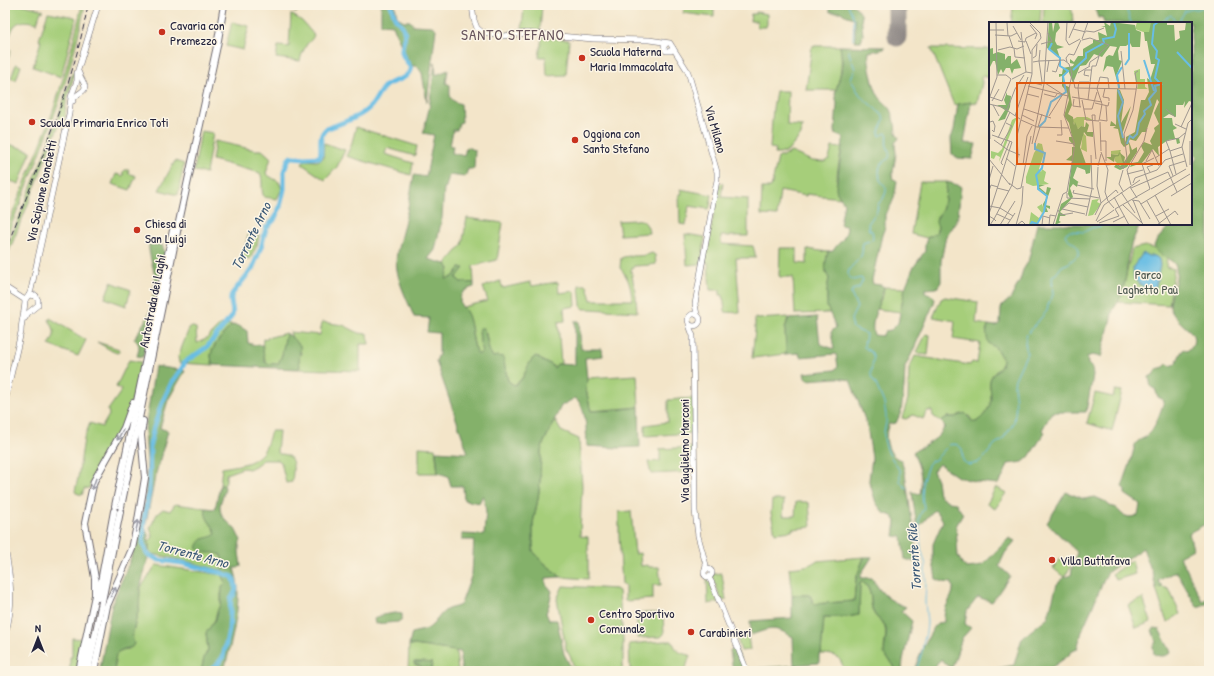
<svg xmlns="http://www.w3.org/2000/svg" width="1214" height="676" font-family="'Patrick Hand',sans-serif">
  <rect width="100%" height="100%" fill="#fcf5e5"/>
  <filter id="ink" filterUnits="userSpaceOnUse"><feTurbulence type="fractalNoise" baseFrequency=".025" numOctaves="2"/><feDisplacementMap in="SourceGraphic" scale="8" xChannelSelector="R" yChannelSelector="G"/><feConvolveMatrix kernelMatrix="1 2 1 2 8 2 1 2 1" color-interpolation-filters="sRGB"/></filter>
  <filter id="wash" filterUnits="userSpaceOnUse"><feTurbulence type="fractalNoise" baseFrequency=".012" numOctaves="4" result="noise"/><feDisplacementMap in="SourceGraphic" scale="16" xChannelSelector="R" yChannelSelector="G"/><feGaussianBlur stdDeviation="0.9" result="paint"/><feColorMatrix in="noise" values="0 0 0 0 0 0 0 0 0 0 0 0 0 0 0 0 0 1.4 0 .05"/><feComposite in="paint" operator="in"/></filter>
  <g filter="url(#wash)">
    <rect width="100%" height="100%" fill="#f3e5c9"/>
    <g fill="#a6ce7a" stroke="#64785a">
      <path d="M12,5H25L43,10V12L41,11L37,23C12,17 13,28 6,48L11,50L8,59H5V15Z"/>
      <path d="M82,5H85C78,39 69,72 58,105C42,151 23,196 5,241V233C19,195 36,158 50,120C63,82 73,44 82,5Z"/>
      <path d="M287,5H299L298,11L296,13L286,7Z"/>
      <path d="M524,5H542L540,31H522Z"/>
      <path d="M1015,5H1039L1041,8L1040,23H1011L1013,8Z"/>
      <path d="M1044,5L1067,6L1072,10L1073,23H1043Z"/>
      <path d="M685,6L714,8V17L683,13Z"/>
      <path d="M48,12L75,17L76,19L61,77L33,67L41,41L39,40Z"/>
      <path d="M756,12L767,14V24L766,27H757V21H750L751,14H756Z"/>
      <path d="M291,14L302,21L314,35C312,40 310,41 307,44C304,49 301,55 300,61L276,58L278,46L289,47Z"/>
      <path d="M232,22L249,26L243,50L226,46Z"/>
      <path d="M542,37L569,40L566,75L547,76L546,57H539Z"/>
      <path d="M812,46H840C843,62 841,75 836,90H806Z"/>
      <path d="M931,48L990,49V78L981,76L982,83L977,103L971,102L954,105Z"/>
      <path d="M16,64L21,66L16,80L11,78Z"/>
      <path d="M73,72H75L66,104L65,119H62L52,141L37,182L5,261V253L54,129Z"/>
      <path d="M776,91H788L787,125L802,126L801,135L788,151L780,154H775L776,149L770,148L773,108Z"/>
      <path d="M356,127L417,146L415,156L387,148L385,154L413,163L411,175L346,156L351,146Z"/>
      <path d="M201,131L213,133L206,173L194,171Z"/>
      <path d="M215,141L255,150H262L271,158L266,173L269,176L279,182L282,189L277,199L264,197C260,189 264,181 260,173L212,160Z"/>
      <path d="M5,143L31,151L19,184L5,179Z"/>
      <path d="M324,143L345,150L337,167L325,180L302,164L305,160L317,161L323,158Z"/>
      <path d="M832,147L842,148C839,162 833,186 840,198L806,194V196L780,191L777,216L761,215L762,188H771L778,158L791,152L812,161L825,162L829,159Z"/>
      <path d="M175,161L184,164L178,195L159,190Z"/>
      <path d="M125,170H129L128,173L136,176L130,190L112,184L116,174L123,176L124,174L122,173Z"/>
      <path d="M920,182H947L945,200L942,210L937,218V222L938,227L936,233L927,238L911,234Z"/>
      <path d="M723,183L721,197L748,199V236H721V244L753,246L755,253V258H736L740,313L725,312L723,295H720V290H710L708,262H705L719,184Z"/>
      <path d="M680,189L712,195L710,207L709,209L689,206L686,225L680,224L679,194H682Z"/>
      <path d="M467,218L503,223L497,260L473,266L474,283L461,282L456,278L463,268H460L453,277L445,280L449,269L446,264L462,245Z"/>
      <path d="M635,220C644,218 648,225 649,233L620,235L618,221Z"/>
      <path d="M249,233L259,235L257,245L250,259L242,257Z"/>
      <path d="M685,234L705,237L701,264L687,265Z"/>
      <path d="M1145,246L1155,249L1167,259L1166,267L1174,269L1169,305L1118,302L1122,294L1132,249Z"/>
      <path d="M780,248H797V263L807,264V249L828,252C826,260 824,271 829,278C827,289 825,303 830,313L795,314L793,277H780L779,276Z"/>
      <path d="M652,253L655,255L656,264L650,265L634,266L631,270L636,297L637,312L589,309H584L581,306L579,285H587L591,300H632C631,287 629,278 620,268L621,258C630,254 642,258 652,253Z"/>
      <path d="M500,281L503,288L530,282L532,286L558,282L559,293L575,291L576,306L564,308L565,321L558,322L561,364H557L554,368L551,364L544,362L536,356C526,362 527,379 514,385L508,381L506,371L489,352L486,333L479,329L480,343L482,352L478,355C470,340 474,321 463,307L488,301L483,287Z"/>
      <path d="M111,282L131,290L126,306L105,298Z"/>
      <path d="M155,284H157L148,334L147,331V321H146L151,308Z"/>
      <path d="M884,287L905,288L901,312L876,309L883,295Z"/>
      <path d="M945,297L978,302L976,323L988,325L986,331L1003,360C1002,370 991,372 990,381C989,385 991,391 991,396C992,406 984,417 976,422H973L969,416L961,414L955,417H948L940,421L933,416L932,411H927L923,419L913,415L906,419L902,418L908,399L909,369L915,356L970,365L972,362L977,363L980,343L953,339L955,321L933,317L941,299Z"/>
      <path d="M788,317L785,329L786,354L752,358L755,330V318L758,319Z"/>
      <path d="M50,318L86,340L78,356L49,345C56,334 56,331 49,320Z"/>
      <path d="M322,322L343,325L359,333L368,334L369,344H360V371L298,369L300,366L298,360L301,353L293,341L290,332L320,335Z"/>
      <path d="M221,324L232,325C225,332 212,346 211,355C211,358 212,362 213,365L179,363L178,357L190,326L196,328L197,343L206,339Z"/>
      <path d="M286,333L282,355L278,364H268C263,359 262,346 263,339Z"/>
      <path d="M926,334L930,335L928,355L918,354L917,352Z"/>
      <path d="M97,342L119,349L121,351L117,353L112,351Z"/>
      <path d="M129,360L141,362L130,408L116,439L97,467L89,488L84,489L82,495L76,493L75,491L78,478L84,439L90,423L102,427L109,415L108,410L122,390L116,387Z"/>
      <path d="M637,375L639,407L591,411L586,390L587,378Z"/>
      <path d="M1115,390L1122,391L1112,431L1087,423L1095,393L1113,397Z"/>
      <path d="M693,398V433L645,436V425L668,422V400Z"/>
      <path d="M555,420L561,431L579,439L582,486L580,536L588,537V579L561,577L543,562L533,551V523L538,499L540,482L541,451L544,442Z"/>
      <path d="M271,431H279L277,452L280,454C297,454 293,470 292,482L286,483L281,462L278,460H263L255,466L249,469L243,468L226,474V481L224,486L220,485L222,468C237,465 253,465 263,452C267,446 269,437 271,431Z"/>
      <path d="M419,447L435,448L438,473H419Z"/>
      <path d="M693,447V472L651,474L648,462L660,461V449Z"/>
      <path d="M996,487L1006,493L995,509L987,504Z"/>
      <path d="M772,500H784L783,516H795L796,502H807L809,504L811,527L792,529V531L775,533L771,513Z"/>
      <path d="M175,504L206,508C205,519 212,524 216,533V534L213,537L203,539C214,549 225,554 224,571L185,561L153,554L149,551V541L153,537L150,528L157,514L163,509L170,511Z"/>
      <path d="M631,511L635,554L640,553L641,566L648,565L649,567H659L661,585H653V599L625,601V585L622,584L619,536V512Z"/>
      <path d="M864,557L856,579L854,601L814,604L810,595H792L789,568C798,567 808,567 816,561Z"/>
      <path d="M1061,559L1071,567L1064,577L1053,568Z"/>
      <path d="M1132,560L1135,574L1116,580L1112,574Z"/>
      <path d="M156,565L223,575L226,584L221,593V605L218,609L215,620L206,633L208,650L206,653L201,671H114C117,659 111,650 129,649L139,608L140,589Z"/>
      <path d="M721,573L722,574L726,600L722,601L712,576L713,574Z"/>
      <path d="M707,578H708L718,602L708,604Z"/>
      <path d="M863,582C875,594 868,602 874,614C877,619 884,622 885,628C888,637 881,647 886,656C889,662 895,663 895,671H845C839,655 837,655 821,654L824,617H847L859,615L860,583Z"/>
      <path d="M563,586L616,589L619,591L623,640V665L622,669L620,671L574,668L571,658L566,649L557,599Z"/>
      <path d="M1162,587L1169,589L1180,614L1168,622L1166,620L1156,589Z"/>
      <path d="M1143,598L1151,622L1136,628L1128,605Z"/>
      <path d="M636,613H663L664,634L661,637L638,638Z"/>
      <path d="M748,636L750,650L741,651L737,638Z"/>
      <path d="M72,638L84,639L77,671H70V657H72Z"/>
      <path d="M665,641H672C677,652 679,653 690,655L685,671H634L630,669L629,644Z"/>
      <path d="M409,645H414L456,651L458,671H432V663L415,662L422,667V671H408Z"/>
      <path d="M798,665V671H759V668Z"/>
    </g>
    <g fill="#84b16a" stroke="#536a52">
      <path d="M381,5H395L397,17L404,21H410L413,25L432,26L436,29L427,102L422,73L417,66H412L404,53L393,25L381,24Z"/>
      <path d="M830,5H853L858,9L861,14L863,35L861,41H855V19C851,16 844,16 841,12H830Z"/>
      <path d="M1090,5H1209V439L1208,441L1209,442V522L1189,533L1193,549L1179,557L1185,566L1202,601L1209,598V603L1197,607L1176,571L1158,581L1162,587L1156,589L1153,575L1143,548L1108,572L1101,586L1092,608L1083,628L1077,649L1071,652L1068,656L1048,670V671H985L1014,665L1022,638L1048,617L1057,584L1065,577L1071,575L1072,569L1077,552L1047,523L1066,492L1084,499L1095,497L1104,501L1110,506L1116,508L1123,515L1129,517L1138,516L1140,504L1125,494V489L1122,487L1130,464L1135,445C1137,440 1143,439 1147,436C1155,429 1161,411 1164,401L1162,399L1158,397L1155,389L1151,387L1149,377L1153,375L1157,369L1164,367L1167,364L1171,366C1180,362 1177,356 1184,349L1187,351C1193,346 1196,341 1192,333C1185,326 1175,319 1171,310C1167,299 1179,281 1176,267C1173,257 1160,260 1154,246C1156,239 1166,231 1170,224H1191V169L1197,157L1191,151V23H1104L1102,17L1098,18L1094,6Z"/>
      <path d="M840,46L885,47L884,49L869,52C867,61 874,91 880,98C883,102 890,106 892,112C894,117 892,112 893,118C893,120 894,122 895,124C896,130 895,133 899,138L895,143L896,154L892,178L897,181C895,194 894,204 885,214V227L882,235L872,280L873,284L881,285L884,287C881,301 869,321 874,335L882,336L885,331L891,330L898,323L905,288L913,268L925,251V244L927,238L936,233L938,227L936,222L937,218L942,210L945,200L947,182L961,186L958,216L956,222L946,236L941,261V282L937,288L925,289V293L933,296L935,299L934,303L912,353L905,367L904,388L901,412L896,423L889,424C883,436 887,456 901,460L905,473L918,563L905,559L902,537L894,536L896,521L892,516L884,513L876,503L869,480L872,458L867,425L850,380L837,378L807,380L805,378L804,373L835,370L838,366L836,354L800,357L799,353L786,354L785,329L788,319L817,317L820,344L834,349L831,332L836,327L827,307V290L829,278C823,271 826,260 828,252L833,251C839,241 844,242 847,229L846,226L840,225L844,203L837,193L836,188L843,141L842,137L836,135L835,131L837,104L835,94L842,68V61Z"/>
      <path d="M435,63L436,75L448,70L446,83L450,85C450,97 448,100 461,104L462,122L459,123L457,130H453L450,146H453L452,153L464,156L466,147L475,150L474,169H468L465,177L449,175L446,187L444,188L442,218L435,250L428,259L446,264L449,269L446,279L453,277L460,268H464L456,278L461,282L474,283V287C466,289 460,292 460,301C460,306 466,310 468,315C473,328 471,342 478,355L482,352L480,343L479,328H483C489,338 486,348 493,357L497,356L503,357L508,381L514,385C527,380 526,361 536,356L544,362L551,364L554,368L557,364L575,365V321H579L581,349H602L603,356L585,358L587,378L586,390L591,411L615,410L639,407L640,447L618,448L587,446C586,433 587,406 575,398L561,406L544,442L541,451L540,482L538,499L533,523V551L543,562L561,577L546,578V584L552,591L549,605L546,613L549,620H557L564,654L573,671H462L460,660L461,652L414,645H409L412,633C417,631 426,631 430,627C436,622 440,614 446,610C451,607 457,608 461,604L472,574L474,540H462V534L484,535L486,511L483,495L479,503L464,500L463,486H451L448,476L438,473L436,451L468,453L436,361L439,354V333L427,332L429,318L414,317C406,296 393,275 397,252L407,212L414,175L426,177L434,135L423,133L429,109Z"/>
      <path d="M971,102L964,143L976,144L972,159L958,158L952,154L951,138L954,130L958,104Z"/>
      <path d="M1037,224H1140L1132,242L1128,257L1126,276L1122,294L1118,302L1113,310L1101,357L1092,355L1087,357L1088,364L1092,368L1093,376L1086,412H1052L1042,430L1045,432L1029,457L1023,462L1008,464L1003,477L998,484L977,482L958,477L939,464L933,471L937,480L939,495L949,502L956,503L958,507L963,514L956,526L957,543L958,556L963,565L967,568L976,567L984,564L1009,538L1015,541L1005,553L999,566L1010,576L992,602L978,597L967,611L965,624L971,628L962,638L952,668L943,663L942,659L938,662L932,671H914C920,653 926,639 937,623L944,622C944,618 944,614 945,610C948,600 956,593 952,583L943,582L936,579L933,561V544L943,521L939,514L934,510L917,529L912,492L920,494C923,476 920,469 913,452C925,445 939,440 945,426L940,421L948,417H955L965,413L973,422H976C984,417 992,406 991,396C991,391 989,385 990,381C991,372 1002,370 1003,360L995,347L989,344C986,337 986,332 988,325L996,326L1000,323L1001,309L1002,306L1011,298L1020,280L1023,270L1028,262Z"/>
      <path d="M149,244L162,245L165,253L157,284H155C156,270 148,257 149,244Z"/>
      <path d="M145,321H147V330L148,334L143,357L137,356C139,349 141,344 134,339Z"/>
      <path d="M232,325L239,326L247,331L248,343L255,345H262L265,362L268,364H278L282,355L286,333C292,336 294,341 300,345C301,353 298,359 300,366L298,369L213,365C212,362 211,358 211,355C212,346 225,332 232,325Z"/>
      <path d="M155,366L174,369L185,371L168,400L160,428L168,431L155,477L145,528L148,535L149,549L147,562L140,589L139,608L132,635L134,644L132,647C129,649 125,648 122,650C113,652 116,663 114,671H106L100,669L112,604L131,558L139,530L145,498L147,461L145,429Z"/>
      <path d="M220,485H223L225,487C225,493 221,499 220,505C219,517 228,521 235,529C237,532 238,536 241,540C237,547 240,557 241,566L238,568H234C236,575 238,582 238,590C239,615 230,646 224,671H201L204,658L208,650L206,633L215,620L218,609L221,605L222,587L226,584L223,576L224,566L221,555C213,550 206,557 197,548C201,535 208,540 216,534C214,524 203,520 206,508L215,509Z"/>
      <path d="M864,557H872L861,574V578H872C882,595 888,600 906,607L901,611L912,621L903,660L902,671H895C895,663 888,660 884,654C884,646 887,637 886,629C884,621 875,618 873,611C869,599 874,592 863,582L860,583L859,615L847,617H824L821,654L819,655V663L794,665L793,637C774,626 771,628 751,635L750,621L792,618V595H810L814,604L854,601L856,579Z"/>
      <path d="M395,613L402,614V619L398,622L375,624L374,619L382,615Z"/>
      <path d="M1155,628L1159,629L1171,652C1167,657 1159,657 1154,654L1153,646L1156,642L1152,630Z"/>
      <path d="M736,648L745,671H733L730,650Z"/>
      <path d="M414,662H424L432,663V671H422V667L414,664Z"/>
    </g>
    <path fill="#68bde4" stroke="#457090" d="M1143,253L1148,256H1155L1159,259L1160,265L1156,286L1150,291L1141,285L1134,279L1133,267Z"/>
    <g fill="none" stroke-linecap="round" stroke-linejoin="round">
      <g stroke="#68bde4" stroke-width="1">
        <path d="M848,5L854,19L853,40"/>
        <path d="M1125,5L1131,23"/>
        <path d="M1159,23L1164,21L1167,17L1171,15L1176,22L1179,21L1185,11L1192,9H1198L1207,5"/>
        <path d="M849,50V53L855,69L851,78V80C855,86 858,94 864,99C869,104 881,112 884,119L879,132L880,136L886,133L888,136C883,147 891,147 889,158L882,163L880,166L879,172L880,180L886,187V192L883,199L878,204L877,211L868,224L869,230L872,231L873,237L872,240L863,243C862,247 863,252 861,256C857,264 840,271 853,280L861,278L863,280L859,288L852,290L851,294L857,307L851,319L853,328L866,334C866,339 864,342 864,347C866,349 870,351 872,353C877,362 865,374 875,382L884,403L886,415V423L884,432V439L886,446L889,454L900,471V481L904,486L908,489"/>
        <path d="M916,671L922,652L923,643L926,633L927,623L925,602L926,583L925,570L926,565L921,549L919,520L920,515L924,508L922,497L923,480L928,465L931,461L935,460L949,445L953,444L958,445L962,449L963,461L969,465L977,463L984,458L995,444L1002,440L1012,426L1014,422L1016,405L1014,384L1015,379L1027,353L1025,342L1027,334L1047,311L1048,305L1053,295L1052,276L1056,274L1062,266L1069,263L1079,254C1080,243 1070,243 1065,235L1067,232L1070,231L1084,232L1091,228L1101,226L1102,224"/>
      </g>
      <path stroke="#68bde4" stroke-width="5" d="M209,671L217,665L223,657L229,630L231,598C238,591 236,585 233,577L222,573L182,563L159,560L147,554L143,544L144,519L149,492L150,444L154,427L162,403L172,382L182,368L185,362L207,347L232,316C235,308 228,302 232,294L252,269L261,248L266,228L274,220L280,207L284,189V171L288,160L291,157H294L305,158L320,157C323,147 317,137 326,129C341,123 360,118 371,106C376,101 380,90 385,86C394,79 405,82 411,69C409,63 403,59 402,52C401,44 407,37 404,30C403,25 397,22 395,17C393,14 393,9 391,5"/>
      <path stroke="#8a8482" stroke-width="19" d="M897,5V37"/>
    </g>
  </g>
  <g filter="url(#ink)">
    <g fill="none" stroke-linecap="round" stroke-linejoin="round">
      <defs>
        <g id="secondary">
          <path d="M472,5L474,20L477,28L482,32L489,34L503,36L526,33L593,39L649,40L670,43L673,48L671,51H666L664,49V46L667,43"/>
          <path d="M673,48L687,70L689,75L717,172V180L695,304L697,315"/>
          <path d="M73,101C76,92 85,93 85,87C85,84 80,77 79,73"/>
          <path d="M5,287L25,300"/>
          <path d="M29,295L31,290L69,114L71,97L77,81V73L98,5"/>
          <circle cx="694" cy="320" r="6"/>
          <path d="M25,318L28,313L38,305V300L35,295"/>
          <path d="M689,325L693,336L695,511L698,536L706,565L705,570"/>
          <path d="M5,401L21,332C21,321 25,311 25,300L29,295L36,296"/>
          <path d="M5,547C10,575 15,606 5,634"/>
          <circle cx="708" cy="573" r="4"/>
          <path d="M708,577L711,581L747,671"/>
        </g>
        <g id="highway">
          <path d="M115,506L173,230"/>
          <path d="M121,507L179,222L217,46L224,5"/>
          <path d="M98,598L114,511"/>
          <path d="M89,666L120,512"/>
          <path d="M79,671L95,595V578L85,523L90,499L94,481L124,428L133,403"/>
          <path d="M84,671L90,640"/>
          <path d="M94,671L107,606L132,549L138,520L145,478L141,435L143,421"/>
        </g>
      </defs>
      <use href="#secondary" stroke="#6b666d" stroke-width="6"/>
      <use href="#highway" stroke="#6b666d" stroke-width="8"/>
      <use href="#secondary" stroke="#fff" stroke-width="5"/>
      <use href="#highway" stroke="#fff" stroke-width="6"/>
      <path stroke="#22223b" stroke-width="1" stroke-dasharray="6 3" stroke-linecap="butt" d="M5,251C37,170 72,90 88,5"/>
    </g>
    <defs><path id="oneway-shaft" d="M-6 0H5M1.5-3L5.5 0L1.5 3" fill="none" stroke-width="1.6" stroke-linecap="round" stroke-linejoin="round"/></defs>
    <g stroke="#9c9ca7">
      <use href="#oneway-shaft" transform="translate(120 435) rotate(119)"/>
      <use href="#oneway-shaft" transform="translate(94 484) rotate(109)"/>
      <use href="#oneway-shaft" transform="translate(137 526) rotate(-77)"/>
      <use href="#oneway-shaft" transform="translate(113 592) rotate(-64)"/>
    </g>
  </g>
  <g fill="#c8321e" stroke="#fcf5e5" stroke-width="1.5">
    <circle cx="162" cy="32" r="4"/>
    <circle cx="582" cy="58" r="4"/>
    <circle cx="32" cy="122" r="4"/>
    <circle cx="575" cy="140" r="4"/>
    <circle cx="137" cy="230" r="4"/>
    <circle cx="1052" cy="560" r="4"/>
    <circle cx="591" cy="620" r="4"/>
    <circle cx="691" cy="632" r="4"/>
  </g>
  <g text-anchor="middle" stroke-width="3" stroke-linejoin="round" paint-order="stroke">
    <g font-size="13" fill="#22223b" stroke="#fcf5e5" text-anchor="start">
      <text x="170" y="30">Cavaria con<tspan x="170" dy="15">Premezzo</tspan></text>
      <text x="590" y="56">Scuola Materna<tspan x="590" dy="15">Maria Immacolata</tspan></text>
      <text x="40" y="127">Scuola Primaria Enrico Toti</text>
      <text x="583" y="138">Oggiona con<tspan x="583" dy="15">Santo Stefano</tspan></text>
      <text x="145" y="228">Chiesa di<tspan x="145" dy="15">San Luigi</tspan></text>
      <text x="1060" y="565">Villa Buttafava</text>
      <text x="599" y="618">Centro Sportivo<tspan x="599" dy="15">Comunale</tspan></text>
      <text x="699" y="637">Carabinieri</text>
    </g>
    <g font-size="13" fill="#22223b" stroke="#fcf5e5">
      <text transform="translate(716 129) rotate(74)" y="5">Via Milano</text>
      <text transform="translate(41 191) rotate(-78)" y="5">Via Scipione Ronchetti</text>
      <text transform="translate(152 301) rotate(-79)" y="5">Autostrada dei Laghi</text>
      <text transform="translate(684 451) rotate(-90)" y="5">Via Guglielmo Marconi</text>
    </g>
    <g font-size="13" fill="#4a564e" stroke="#fcf5e5">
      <text x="1148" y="279">Parco<tspan x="1148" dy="15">Laghetto Paù</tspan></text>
    </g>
    <g font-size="14" font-style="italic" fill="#3a5876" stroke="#fcf5e5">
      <text transform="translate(251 236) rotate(-64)" y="5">Torrente Arno</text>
      <text transform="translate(193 554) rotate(15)" y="5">Torrente Arno</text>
      <text transform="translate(914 557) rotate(-94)" y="5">Torrente Rile</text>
    </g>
    <g font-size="15" letter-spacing="1" fill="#67545c" stroke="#fcf5e5">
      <text x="513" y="40">SANTO STEFANO</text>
    </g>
  </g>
  <g transform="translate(989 22)">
    <rect width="203" height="203" fill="#f3e5c9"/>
    <path d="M148,0H163L160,12L146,7ZM151,47V57H156V65L159,67H148L149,62H152L147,61L145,49ZM28,95L10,140L11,135L7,133L5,137L2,136V129L9,131L13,127L23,98ZM88,95H98L104,98H95V105L92,104L89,107L83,98ZM94,111L97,114L98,130L92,127ZM49,121L53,122L55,131L50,147L52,150L53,147L57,150L55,159L60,162L44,164L37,161V155L45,131L47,128L54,129L46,127ZM131,128L134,141L131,144L126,139V135L130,133L122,132V129ZM110,177L108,180L112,182L104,193L99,194L103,178ZM53,182L55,188L48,201L52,203H40L42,190L50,196L53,191L48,185Z" fill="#a6ce7a"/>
    <path d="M60,0H63L64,10L66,0H69L71,6L67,11L66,19L68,23L75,25L68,27L71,36L58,26ZM115,0L121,4L122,0L146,3L147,8L152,10L151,25H143L141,21L137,24H131L129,29L130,38L133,39L128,52L131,66H130L124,45L118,44L114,50L117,35L120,33L124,34L128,25L121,24L113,35L105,32L97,43L91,44L84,61L79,48L76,47L79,50L74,53L75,63L80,65L83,83L79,92L84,95L85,103L86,100L89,107L92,104L96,105L97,100L100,103L98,110H104V115L98,114L95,110L91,125L97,142H102L101,151L97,152L96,148L88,145L84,156L91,161L89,160L88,165L84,162L81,166L84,175L71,190L77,194H71L70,199L72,200L66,203L72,182L81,176L79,172L83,139L77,138L83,133V125H86L80,118V115H83L80,101L75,94L80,78L78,70L73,64V54L70,55V52H73L74,46L84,44L85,42L81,41V37L85,40L89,34H94V27L104,21V18H110L109,10L118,14L116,5H112L116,4ZM162,0H178V3H185L186,19L191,16L190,9L196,8L197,0H203V80L200,79L195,86L196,79L194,83H187V95L180,92L174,96H183L184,103L188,106L184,108L186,116H190L191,121L188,122L187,117L179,118L169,125L170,134L164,127L153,141L141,145L143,141L149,140L155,130L152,124L155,120L163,123L161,119L166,109L165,106L170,102L165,91L170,80L168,77L157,110H153L147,119L139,117L143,128L148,125V130L138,145L131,148L125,145L128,141L131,144L134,142L131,131L130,134L126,135L125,140L117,135H122V132L129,133L131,128H132L130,130L136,135L135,140L141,131L140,122L135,125L132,121L129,107L124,106L127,104H121L122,99L127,103L128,67L131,68L135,78L132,101L142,84L133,113L137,120V115L146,110L152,78H156L160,70L158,56L161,58L166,42H162L158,19H156L155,10H160ZM4,26V32L9,30L16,32V38L19,34H22V42L28,37L32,46L25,47L23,52L21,46H17L14,51L12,47L9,53L6,39H4L0,47V27ZM18,70V73L22,74L21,85L16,97L9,99L16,88L8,83H17L15,78ZM48,163H56L50,165L57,171L58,165L62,166L56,183L61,184V187L57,185L59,190H55L54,182L58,175L50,168Z" fill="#84b16a"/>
    <path fill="none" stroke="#68bde4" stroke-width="2" d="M188,30L203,46M155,38L165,69M136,43L140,37V11M84,48L97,36V31L115,21L114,17L125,15L127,7L125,0M130,66L128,53L133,45M129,68L134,80L129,94L134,116M50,105L56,99L62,80L77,70L74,54L79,49L71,44V36L60,27L63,21M46,121V127L56,131L53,146L47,153L49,162M138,122L141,114L144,116L148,112L150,101L156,92L155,89L162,83L160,77L167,69L166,64L172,62L166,56L170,38L167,36L168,29L163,22L165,3L169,0M41,203L43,200L48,202L55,190L58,174L49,167V162"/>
    <path fill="none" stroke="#9f9790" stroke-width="1" d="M78,0L77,18L80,23M18,1L19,14M41,3L48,12L46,17M24,4L32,18M84,7L97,10M0,8H15M97,9L105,10L115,6M32,10L37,50M6,13L22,14L28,11M20,14L24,26M80,16L87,0M93,17L99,0M93,18L101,16L120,23L111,31L107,44H103L99,78M29,19L36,20L37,16L47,11M37,19L42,32M52,22L63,19L59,11M80,23L91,17M25,26L26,35L36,36M9,28L21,25L28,27L35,24M132,29L136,67M44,36L47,34L48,22M44,40L50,39L51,28M78,40L77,36L80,32L85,33L92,18M100,44L101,40L110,34M63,49L67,50L71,38M58,50L60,38M89,51L101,44M8,53H17L22,57M100,54L95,53L96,48H102M84,56L86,66L147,67M23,57L37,50L43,51M41,60L53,63M53,60L50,39L75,38L80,42L83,52M56,61L73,72M39,64L79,74M89,66L91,85M89,66L90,60H100M116,66L114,75L120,76V79M108,67L113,82L110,99M108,67L111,55L119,56L120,67M38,72L50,75M55,72L66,75L68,72M1,75L13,79L22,57M83,75L113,80M0,77L8,55L7,0M85,77L84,84L92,85M93,78L97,98L110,99M3,79L10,67M106,81L119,84L120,80M0,82L13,85L31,97M4,83L10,94M0,85L1,117M35,87L62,96M95,87H103L108,70M177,87L186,95M18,88L26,67L35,53M33,93L45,99M26,94L39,55M60,94L74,72M32,98L48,105L80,106M111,98L118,99L117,84M106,99V93H103L107,137M1,100L4,99L6,104L5,110L3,108M111,100L112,129M186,102L197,107M49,105L53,92M192,105L203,81M3,113L23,120M68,113H73L72,98M9,116L21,90M5,118L19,128L31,133M67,119L86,122M111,119H117V139M201,119V143M46,121L51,105M43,122L55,62L59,0M12,123L23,104L17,101M193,125L199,101L203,97M193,125L198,145M181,129L177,119L190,116L196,111M112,130L119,148L116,170L119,179L125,186M102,133L103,166M17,136L26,144M166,136L180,127M0,137L21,163M157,139L163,128L170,144M14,143L12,141L21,119M34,143L38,114L43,104M118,143L127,142L131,146L134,145M109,144L112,132M109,145L108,164L112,181L127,168L129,171M134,147L138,136L135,112L144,88L148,62L146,51L149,49M161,150L158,145L164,143M138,152L154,148M187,152L181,129L193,125M184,154L180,144L196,139M0,158L4,144M20,161L28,167L32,166L42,114M144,161L146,156L168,148L176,138L194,132M88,163L105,167M142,163L138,148L155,119L158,106M141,165L148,176M8,166L20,169M142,166L179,150L188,170M161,167L153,142L165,136M162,167L197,147M85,168L84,171L110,176M0,169L2,163L9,165M134,169L130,162L134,148M132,170L146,191M78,171V176L101,177M166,173L182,203M182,174L203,161M125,175L140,203M143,178L150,179L161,197M144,178L153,201M158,179L171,202M80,181L73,187L96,192M80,181L99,185M152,182L201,152M134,183L155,203M0,184L11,186L24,194M69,188L72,193L84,191M0,192L23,120M8,192L21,198M106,193L112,181M0,194L5,197L1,203M97,194L103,167M167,194L180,187M7,199L5,197L23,163L29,134L28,114L43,52V28L52,16L51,11L40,0M107,199L115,183L151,158M108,200L125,188M124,200L136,194M110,201L130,194L126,187L161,167M11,203L26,179M18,203L26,191M27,203L33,182L34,164M28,203L33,199L37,203M53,203L54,194L61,196M60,203L61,193L67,194M64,203L74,172L78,170L85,129V120L75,93L83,52M168,203L186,189L189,193"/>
    <path fill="#de560e" fill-opacity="0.15" stroke="#de560e" stroke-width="2" d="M28,61H172V142H28Z"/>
    <rect width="203" height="203" fill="none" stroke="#22223b" stroke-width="2"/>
  </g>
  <rect width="1214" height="676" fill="none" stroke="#fcf5e5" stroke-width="20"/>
  <g transform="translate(38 638)" stroke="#fcf5e5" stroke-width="3" paint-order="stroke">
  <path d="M0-3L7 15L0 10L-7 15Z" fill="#22223b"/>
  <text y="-6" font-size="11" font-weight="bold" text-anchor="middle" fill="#22223b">N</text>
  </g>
</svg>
